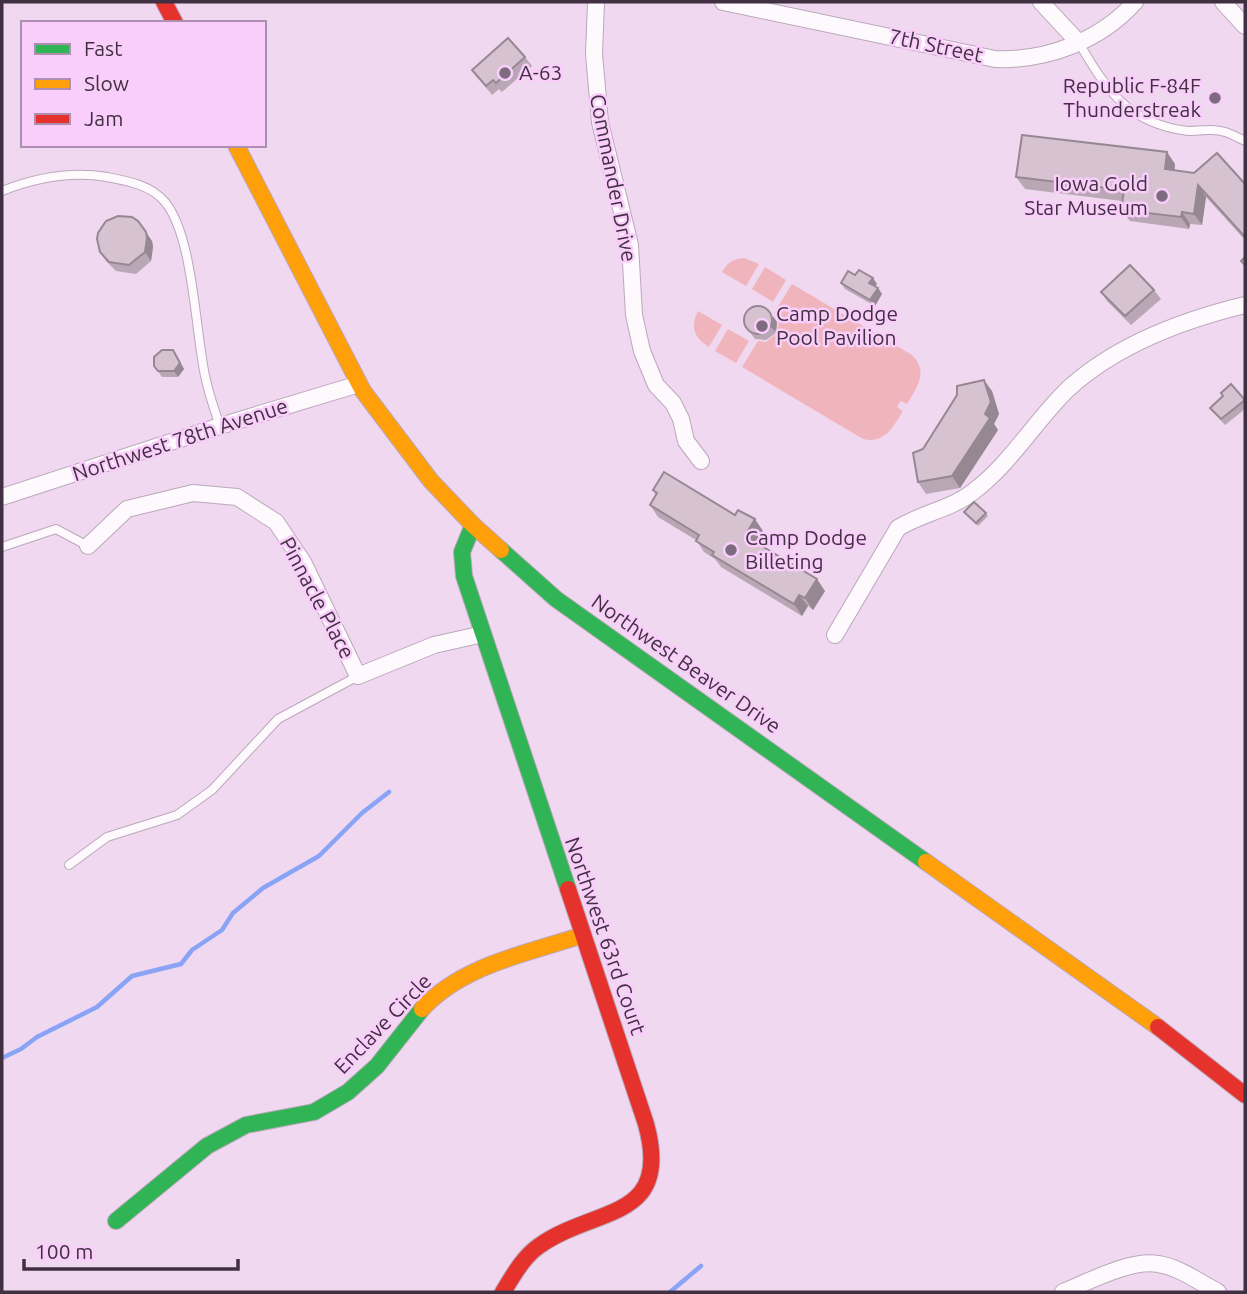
<svg xmlns="http://www.w3.org/2000/svg" width="1247" height="1294" font-family="Ubuntu,sans-serif">
  <rect width="100%" height="100%" fill="#f0d8f0"/>
  <g fill="#f0b5bc">
    <path d="M744,258L759,264L746,286L722,272C728,262 733,259 744,258Z"/>
    <path d="M765,267L786,280L773,302L752,289Z"/>
    <path d="M792,284L912,355C929,372 917,387 907,404L901,401L897,407L903,411C893,427 885,444 863,439L742,367L758,341L766,342L776,334L779,322L774,313Z"/>
    <path d="M698,311L722,325L709,347C694,338 690,327 698,311Z"/>
    <path d="M728,329L749,341L736,363L715,351Z"/>
  </g>
  <g fill="none" stroke-linecap="round" stroke-linejoin="round">
    <g stroke="#8aa4f5" stroke-width="4.5">
      <path d="M2,1058L21,1049L37,1037L97,1007L132,976L181,964L192,950L222,930L233,913L263,888L319,856L362,813L389,792"/>
      <path d="M670,1292L701,1266"/>
    </g>
    <defs>
      <g id="lane">
        <path d="M1079,43C1107,91 1129,124 1188,131C1195,131 1202,130 1209,130C1223,129 1233,135 1245,141"/>
        <path d="M2,191C35,178 71,171 107,177C128,181 151,185 165,202C191,233 195,318 202,358C205,382 212,403 220,426"/>
        <path d="M2,547L56,529L88,546"/>
        <path d="M69,865L107,837L177,815L212,790L278,719L358,676"/>
      </g>
      <g id="street">
        <path d="M596,2L594,54L600,122L630,245L634,315L642,351L656,385L673,403L681,419L686,441L701,461"/>
        <path d="M723,2L995,59C1047,61 1100,41 1135,2"/>
        <path d="M1041,2L1079,43"/>
        <path d="M1223,2L1245,26"/>
        <path d="M2,497L220,426L359,384"/>
        <path d="M88,546L127,509L193,493L237,497L276,522L303,562L358,676L434,645L483,634"/>
        <path d="M835,635L898,528C922,513 952,509 974,491C1011,463 1035,421 1068,389C1116,345 1183,320 1245,305"/>
        <path d="M1063,1292C1088,1282 1131,1259 1158,1264C1179,1267 1199,1282 1218,1292"/>
      </g>
      <g id="fast">
        <path d="M473,525L462,552L464,576L568,889"/>
        <path d="M501,550L556,599L926,862"/>
        <path d="M116,1221L207,1146L246,1125L314,1112L348,1092L377,1066L422,1009"/>
      </g>
      <g id="slow">
        <path d="M236,145L363,391L431,481L473,525L501,550"/>
        <path d="M926,862L1158,1027"/>
        <path d="M422,1009C462,965 528,953 583,935"/>
      </g>
      <g id="jam">
        <path d="M164,2L175,23"/>
        <path d="M1158,1027L1245,1095"/>
        <path d="M503,1292C513,1276 523,1257 539,1246C595,1206 673,1222 646,1124L568,889"/>
      </g>
    </defs>
    <use href="#lane" stroke="#bba8bb" stroke-width="10"/>
    <use href="#street" stroke="#bba8bb" stroke-width="18"/>
    <use href="#fast" stroke="#bba8bb" stroke-width="18"/>
    <use href="#slow" stroke="#bba8bb" stroke-width="18"/>
    <use href="#jam" stroke="#bba8bb" stroke-width="18"/>
    <use href="#lane" stroke="#fdf9fd" stroke-width="8"/>
    <use href="#street" stroke="#fdf9fd" stroke-width="16"/>
    <use href="#fast" stroke="#30b455" stroke-width="16"/>
    <use href="#slow" stroke="#ff9f0a" stroke-width="16"/>
    <use href="#jam" stroke="#e5322d" stroke-width="16"/>
  </g>
  <g fill="#b9a7b5">
    <path d="M525,57L532,66L502,92L499,89L492,95L472,70Z"/>
    <path d="M1175,164V171L1245,184V240L1206,197L1202,225L1190,224L1189,229L1130,221L1121,210L1122,201L1025,189L1016,177Z"/>
    <path d="M152,241L153,247L151,261L136,274L116,271L106,261L100,252Z"/>
    <path d="M855,275L877,284L875,287L878,288L882,294L875,306L845,289L841,283Z"/>
    <path d="M1154,290L1161,299L1131,325L1107,301L1101,292Z"/>
    <path d="M777,322L776,333L766,340L755,339L744,324Z"/>
    <path d="M177,356L184,369L178,377H162L154,366Z"/>
    <path d="M992,391L999,414L994,424L998,430L960,488L926,494L918,482L923,449Z"/>
    <path d="M1245,399V409L1225,425L1210,408Z"/>
    <path d="M653,490L763,531L756,542L825,591L813,610L808,606L802,616L721,567L715,559L704,552L696,540L658,517L650,505L656,495Z"/>
    <path d="M964,512L986,513L988,516L978,526Z"/>
  </g>
  <g fill="#968893">
    <path d="M1167,152L1175,164L1173,181L1165,169Z"/>
    <path d="M1198,185L1206,197L1202,225L1194,214Z"/>
    <path d="M1182,212L1190,224L1189,229L1181,217Z"/>
    <path d="M146,232L152,241L153,247L151,261L145,252Z"/>
    <path d="M873,278L877,284L873,289L869,283Z"/>
    <path d="M878,288L882,294L875,306L870,300Z"/>
    <path d="M773,316L777,322L776,333L771,327Z"/>
    <path d="M173,350L184,369L178,377L174,371Z"/>
    <path d="M984,380L992,391L999,414L994,424L998,430L960,488L952,476L985,414Z"/>
    <path d="M755,519L763,531L753,547L745,536Z"/>
    <path d="M817,579L825,591L813,610L805,598Z"/>
    <path d="M799,595L808,606L802,616L794,604Z"/>
  </g>
  <g fill="#d7c2d2" stroke="#968893" stroke-width="2">
    <path d="M508,38L525,57L496,83L493,80L486,86L472,70Z"/>
    <path d="M1022,135L1167,152L1165,169L1194,173L1217,153L1245,184V237L1198,185L1194,214L1182,212L1181,217L1121,210L1124,190L1016,177Z"/>
    <path d="M118,216L132,217L138,221L146,232L147,238L145,252L129,265L109,262L100,252L97,239L98,233L106,221Z"/>
    <path d="M1245,257V265L1241,261Z"/>
    <path d="M1130,265L1154,290L1125,316L1101,292Z"/>
    <path d="M859,270L873,278L869,283L878,288L870,300L841,283L848,271L855,275Z"/>
    <circle cx="758" cy="320" r="14"/>
    <path d="M162,350H173L180,363L174,371H158L154,366V357Z"/>
    <path d="M984,380L991,402L985,414L990,418L952,476L918,482L913,453L923,449L957,395V386Z"/>
    <path d="M1231,384L1245,400L1221,419L1210,408L1223,396L1221,393Z"/>
    <path d="M664,472L735,515L738,510L755,519L745,536L817,579L805,598L799,595L794,604L712,555L714,552L696,541L699,535L650,505L657,493L653,490Z"/>
    <path d="M974,502L986,513L976,523L964,512Z"/>
  </g>
  <g fill="#7e6b7f" stroke="#f9cefb" stroke-width="2.5">
    <circle cx="505" cy="73" r="7"/>
    <circle cx="1215" cy="98" r="7"/>
    <circle cx="1162" cy="196" r="7"/>
    <circle cx="762" cy="326" r="7"/>
    <circle cx="731" cy="550" r="7"/>
  </g>
  <g text-anchor="middle" stroke-width="5" stroke-linejoin="round" paint-order="stroke">
    <g font-size="21" fill="#413042" stroke="#f9cefb">
      <text transform="translate(936 46) rotate(12)" y="7">7th Street</text>
      <text transform="translate(613 178) rotate(79)" y="7">Commander Drive</text>
      <text transform="translate(180 440) rotate(-18)" y="7">Northwest 78th Avenue</text>
      <text transform="translate(317 598) rotate(62)" y="7">Pinnacle Place</text>
      <text transform="translate(686 664) rotate(35)" y="7">Northwest Beaver Drive</text>
      <text transform="translate(605 936) rotate(71)" y="7">Northwest 63rd Court</text>
      <text transform="translate(383 1024) rotate(-46)" y="7">Enclave Circle</text>
    </g>
    <g font-size="21" fill="#413042" stroke="#f9cefb" text-anchor="start">
      <text x="519" y="80">A-63</text>
      <text x="1201" y="93" text-anchor="end">Republic F-84F<tspan x="1201" dy="24">Thunderstreak</tspan></text>
      <text x="1148" y="191" text-anchor="end">Iowa Gold<tspan x="1148" dy="24">Star Museum</tspan></text>
      <text x="776" y="321">Camp Dodge<tspan x="776" dy="24">Pool Pavilion</tspan></text>
      <text x="745" y="545">Camp Dodge<tspan x="745" dy="24">Billeting</tspan></text>
    </g>
  </g>
  <rect width="1247" height="1294" fill="none" stroke="#413042" stroke-width="7"/>
  <rect x="21" y="21" width="245" height="126" fill="#f9cefb" stroke="#af8fb1" stroke-width="2"/>
  <rect x="35" y="44" width="35" height="10" fill="#30b455" stroke="#af8fb1" stroke-width="2"/>
  <text x="84" y="56" font-size="21" fill="#413042">Fast</text>
  <rect x="35" y="79" width="35" height="10" fill="#ff9f0a" stroke="#af8fb1" stroke-width="2"/>
  <text x="84" y="91" font-size="21" fill="#413042">Slow</text>
  <rect x="35" y="114" width="35" height="10" fill="#e5322d" stroke="#af8fb1" stroke-width="2"/>
  <text x="84" y="126" font-size="21" fill="#413042">Jam</text>
  <path d="M24 1259v10h214v-10" fill="none" stroke="#413042" stroke-width="3.5"/>
  <text x="35" y="1259" font-size="21" fill="#413042" stroke="#f9cefb" stroke-width="5" paint-order="stroke">100 m</text>
</svg>
